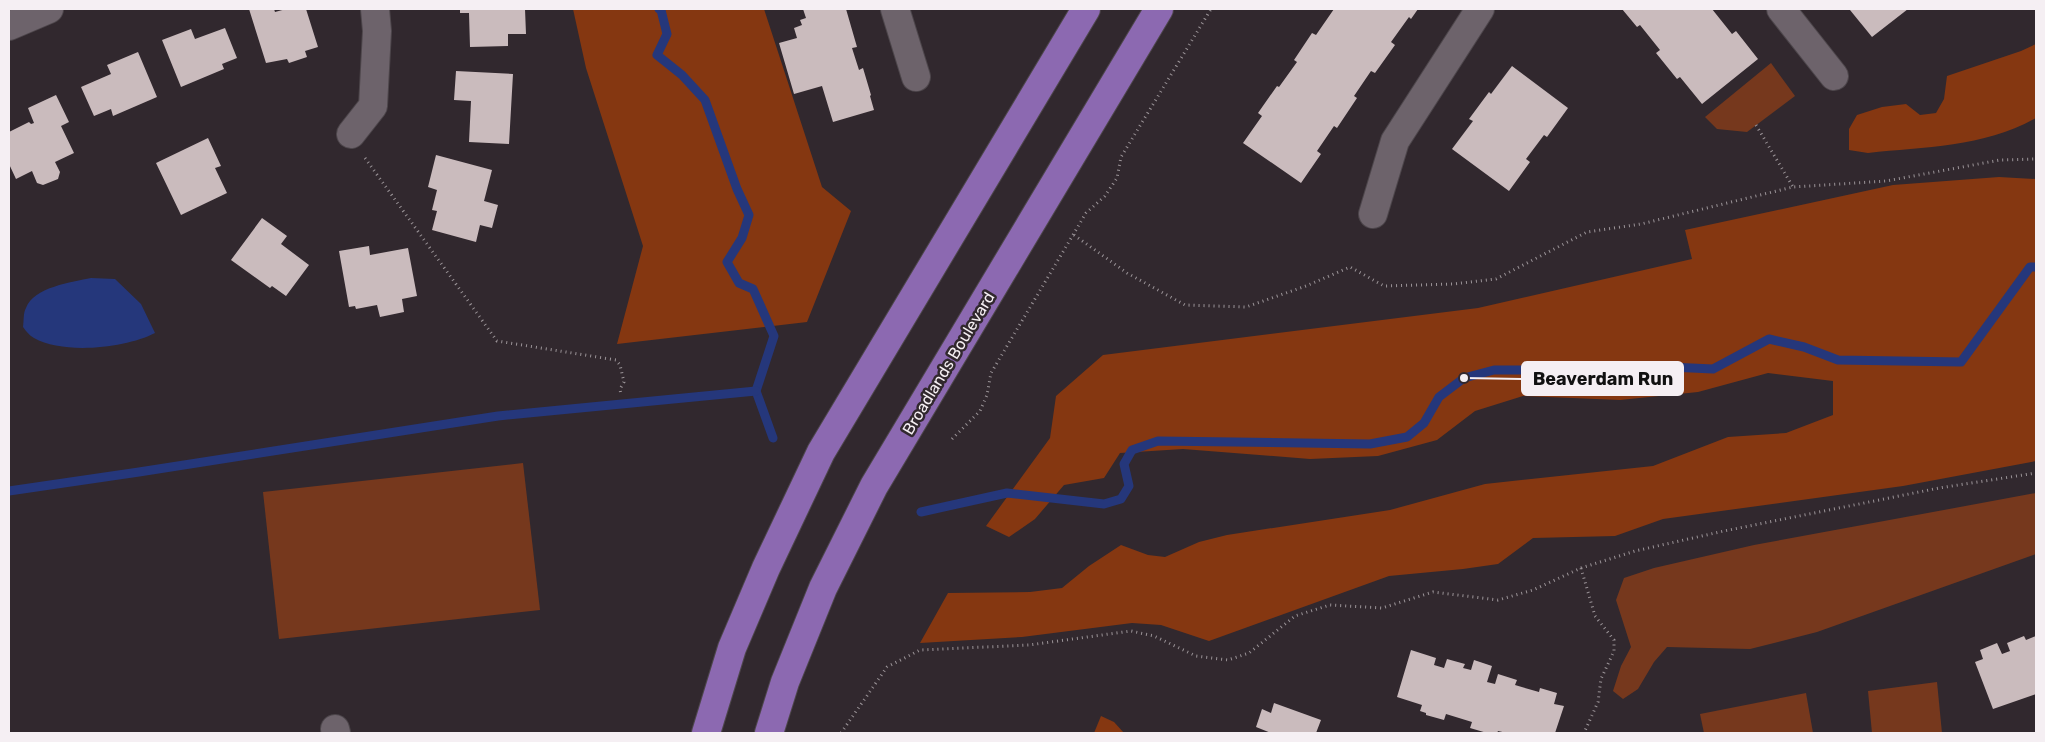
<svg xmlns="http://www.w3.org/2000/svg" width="2045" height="742" font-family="Rubik,sans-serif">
  <rect width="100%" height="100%" fill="#31282e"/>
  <g fill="#76381d">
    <path d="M1771,63L1795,96L1747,132L1717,129L1705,117Z"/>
    <path d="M523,463L540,610L279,639L263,492Z"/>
    <path d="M2036,493V554L1817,632L1750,649L1667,647L1654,662L1638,689L1623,699L1613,691L1621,666L1631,647L1616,600L1624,578L1654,568L1754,545Z"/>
    <path d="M1937,682L1942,733H1872L1868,691Z"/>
    <path d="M1806,693L1813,733H1704L1700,714Z"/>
  </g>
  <g fill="#853711">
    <path d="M573,9H764L822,187L851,211L807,322L617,344L643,246L586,68Z"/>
    <path d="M2036,44V118C1985,147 1925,147 1868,153L1849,150V129L1857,115L1882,107L1906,104L1920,115L1936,113L1944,99L1947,76L2021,51Z"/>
    <path d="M1999,177L2036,179V461L1903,486L1663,519L1615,536L1533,538L1498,564L1463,569L1389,576L1209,641L1161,625L1132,623L1022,637L920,643L948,593L1030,592L1062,588L1089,566L1121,545L1148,555L1165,557L1199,542L1227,535L1390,510L1485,484L1653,466L1728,437L1786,433L1833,415V381L1768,373L1698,392L1620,400L1523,396L1475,411L1437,440L1378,456L1310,459L1183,449L1120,453L1104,478L1064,485L1035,519L1009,537L986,526L1050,438L1056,396L1103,355L1478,308L1692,259L1685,230L1893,185Z"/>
    <path d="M1101,716L1114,722L1124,733H1094Z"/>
  </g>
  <path fill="#25377b" d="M91,278L115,279L141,304L155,333C126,348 64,355 34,338C30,336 26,331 23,327C24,321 23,313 26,308C34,287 72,282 91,278Z"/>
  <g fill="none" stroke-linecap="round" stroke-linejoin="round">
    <g stroke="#25377b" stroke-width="9">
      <path d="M659,9L661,10L667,34L657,55L682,75L705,100L737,189L749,215L742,238L727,262L739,283L753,289L774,336L756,391L773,438"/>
      <path d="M9,491L139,472L498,416L756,391"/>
      <path d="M921,512L1007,493L1104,504L1121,499L1129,486L1124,464L1132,450L1158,441L1370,444L1407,437L1424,423L1439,397L1464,378L1494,370H1536L1605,375L1626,374L1649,366L1713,369L1769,339L1804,347L1838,360L1961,362L2030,267H2036"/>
    </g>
  </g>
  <g fill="#cabbbd">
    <path d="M249,9H274L275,12L286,9H306L318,47L305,51L307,57L289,63L287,59L266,63Z"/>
    <path d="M460,9H525L526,34H508V46L470,47L469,13H460Z"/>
    <path d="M803,9H846L857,47L852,48L859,70L863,68L871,95L870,96L874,110L833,122L822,86L794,94L779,43L797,38L794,28L802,25L800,20L806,18Z"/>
    <path d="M1334,9H1418L1411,19L1409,17L1391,42L1395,45L1375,73L1371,71L1354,96L1357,98L1337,128L1334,126L1317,151L1321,154L1301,183L1243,143L1262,116L1258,113L1277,86L1279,87L1297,62L1294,60L1312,33L1316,35Z"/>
    <path d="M1622,9H1712L1732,34L1736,31L1758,59L1702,104L1680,77L1677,79L1656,53L1660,50L1640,25L1637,27Z"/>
    <path d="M1852,9H1908L1872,37L1850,10Z"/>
    <path d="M225,28L237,58L222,64L224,69L181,87L162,40L191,29L195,39Z"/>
    <path d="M138,52L157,97L113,116L111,109L94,116L81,87L111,74L107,65Z"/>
    <path d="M1512,66L1568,108L1547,137L1544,135L1526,159L1530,162L1509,191L1452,149L1473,121L1469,119L1489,92L1491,94Z"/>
    <path d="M456,71L513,74L509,144L469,142L471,101L454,100Z"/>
    <path d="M56,95L69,122L61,126L74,153L55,162L60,172L58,179L43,185L37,183L32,171L16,179L9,164V132L29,122L31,124L34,123L28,108Z"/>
    <path d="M208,138L221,166L215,168L227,193L181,215L156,163Z"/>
    <path d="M436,155L492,170L484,201L498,205L492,228L480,225L476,242L432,230L437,211L432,210L437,190L428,187Z"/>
    <path d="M262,218L287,236L281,244L309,265L286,296L272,286L270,288L231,260Z"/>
    <path d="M369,246L370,255L408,248L417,296L402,299L404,312L380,317L377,305L356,309L355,306L349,307L339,251Z"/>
    <path d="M2024,636L2026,640L2036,636V694L1993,709L1975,662L1983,659L1980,650L1997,643L2002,654L2010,651L2007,643Z"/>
    <path d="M1411,650L1436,658L1434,665L1444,668L1447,659L1465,664L1463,668L1471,670L1474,660L1492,666L1487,682L1495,684L1498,674L1517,680L1515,685L1539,692L1540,688L1557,693L1554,704L1564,706L1555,733H1507L1498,731L1497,733H1487L1470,728L1472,722L1446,714L1444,720L1426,715V713L1420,711L1422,705L1397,697Z"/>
    <path d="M1274,703L1321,720L1316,733H1271L1256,727L1262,709L1271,713Z"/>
  </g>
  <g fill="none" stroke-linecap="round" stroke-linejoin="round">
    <defs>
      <g id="minor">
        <path d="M895,9L916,77"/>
        <path d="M1781,9L1834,76"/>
        <path d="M9,26L49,9"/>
        <path d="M351,134L373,106L377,31L375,9"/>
        <path d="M1373,214L1395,141L1480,9"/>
        <path d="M335,729L336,733"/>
      </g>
      <g id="major">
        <path d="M706,733L732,648L766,568L821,452L1086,9"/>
        <path d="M769,733L785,682L823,588L874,486L1159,9"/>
      </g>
    </defs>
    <use href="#minor" stroke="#4d464b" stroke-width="30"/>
    <use href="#major" stroke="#4d464b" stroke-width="30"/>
    <g stroke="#9b9498" stroke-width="3" stroke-dasharray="1 4" stroke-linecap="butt">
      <path d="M1756,125L1793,187"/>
      <path d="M365,158L497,341L616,360L620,365L624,382L620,389L621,395"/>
      <path d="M1074,235L1127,273L1185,305L1246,307L1306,286L1350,267L1384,286L1453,284L1496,279L1587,232L1641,224L1793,187L1886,181L2000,160L2036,159"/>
      <path d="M952,439L980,411L987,395L991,373L1086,213L1105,196L1117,178L1121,157L1211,9"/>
      <path d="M1581,568L1595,616L1614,640V651L1601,679L1598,702L1584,733"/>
      <path d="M841,733L887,667L920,650L1029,645L1131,631L1154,636L1196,656L1228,660L1249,653L1295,616L1330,605L1382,608L1433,592L1498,600L1533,590L1581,568L1635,551L1724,531L1939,488L2036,473"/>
    </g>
    <use href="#minor" stroke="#6d636b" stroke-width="28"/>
    <use href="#major" stroke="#8c69b1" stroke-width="28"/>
  </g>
  <g text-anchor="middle" stroke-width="5" stroke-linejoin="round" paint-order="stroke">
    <g font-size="16" fill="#f5eff3" stroke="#31282e">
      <text transform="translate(948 363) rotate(-59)" y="6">Broadlands Boulevard</text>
    </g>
  </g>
  <path fill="none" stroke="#f5eff3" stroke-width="2" d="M1464 378L1522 379"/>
  <circle fill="#f5eff3" stroke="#31282e" stroke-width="2" cx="1464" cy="378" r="5"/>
  <rect fill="#f5eff3" stroke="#f5eff3" stroke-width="2" x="1522" y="362" width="161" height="33" rx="5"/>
  <g font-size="18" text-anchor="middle" font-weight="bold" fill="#111">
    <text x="1603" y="385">Beaverdam Run</text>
  </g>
  <rect width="2045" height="742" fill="none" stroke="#f5eff3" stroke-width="20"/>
</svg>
